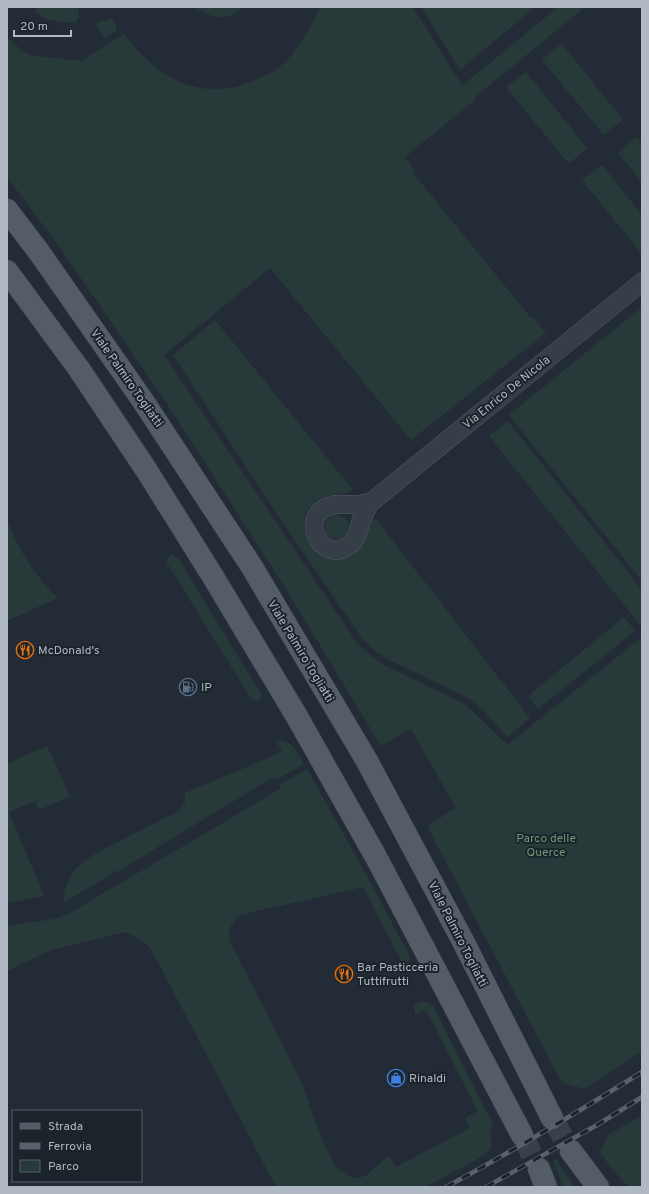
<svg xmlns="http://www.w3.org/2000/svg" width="649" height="1194" font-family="Overpass,sans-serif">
  <rect width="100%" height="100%" fill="#232c36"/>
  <g fill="#273a39">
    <path d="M37,7H78L79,18L75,23H71L46,19L34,11Z"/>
    <path d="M195,7H242C229,23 210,18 195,7Z"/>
    <path d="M320,7H413L456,76L463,85L558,7H585L474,98L475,100L405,157L415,171L413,173L531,318L533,317L546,333L411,440L270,268L164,355L357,643L371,656L384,665L466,705L507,745L642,637V1051L585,1089L562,1083L427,826L456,808L411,729L381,746L291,597L168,405L61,249L7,177V37L22,51L30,55L81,61L124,34C157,78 201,104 255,80C268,75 279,69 288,59C302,43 311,26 320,7Z"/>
    <path d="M421,7H535L460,70Z"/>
    <path d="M113,18L117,31L104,38L97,26L98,22Z"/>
    <path d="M561,43L623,120L604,135L542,60Z"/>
    <path d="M526,72L587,148L569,164L506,87Z"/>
    <path d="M637,137L642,143V182L618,153Z"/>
    <path d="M602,165L642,215V254L582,180Z"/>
    <path d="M642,307V581L509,415Z"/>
    <path d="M215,320L352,489L349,492C340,494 331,494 322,498C282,519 316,568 346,557C361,552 367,533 371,520L376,519L530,718L507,737L484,711L475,703L464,696L387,659L374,650L361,637L271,505L173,355Z"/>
    <path d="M508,421L642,590V625L641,626L489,436Z"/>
    <circle cx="337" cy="527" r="12"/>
    <path d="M7,518C18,551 34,574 58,598L7,621Z"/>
    <path d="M172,555L179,559L262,696L259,701L252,700L167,563V559Z"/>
    <path d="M624,617L635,631L538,709L528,696Z"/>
    <path d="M276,740C294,741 295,749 304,764L278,779H270L117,872L114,871L113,873L65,902C61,890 72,871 81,864C91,855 104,849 116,843C137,832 158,822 179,811L185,803V793L282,752Z"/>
    <path d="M47,746L70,796L39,810L35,801L9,812L44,896C32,898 19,903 7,901V764Z"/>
    <path d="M307,769L371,883L409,955C410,963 408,968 401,971L393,969L390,966L401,960L363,887L240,915C232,923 228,927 229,940L302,1083L314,1119L331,1159L336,1168L350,1177L359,1178L367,1175L388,1156L396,1167L470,1128L465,1118L478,1111L426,1010L415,1015L414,1008L415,1005C421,1000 428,1001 433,1006L493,1125L489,1129L491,1135V1147L486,1153L471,1163L425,1187H276L150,947L139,939L126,932L51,950L7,971V926L54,919L70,913L280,789L281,784Z"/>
    <path d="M642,1115V1187H629L612,1169L600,1152L608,1135Z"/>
    <path d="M557,1159L562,1169L575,1187H563L553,1161Z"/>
  </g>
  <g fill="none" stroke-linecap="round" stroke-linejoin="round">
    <g stroke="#38414b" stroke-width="22" stroke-dasharray="22 11" stroke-linecap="butt">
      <path d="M552,1118L571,1151"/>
      <path d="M522,1135L539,1169"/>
    </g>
    <defs>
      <g id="minor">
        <path d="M370,503L642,282"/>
        <path d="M370,503C367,508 364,514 362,519C358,529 358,540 348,546C322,565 295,514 333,505C341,503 350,505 358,505C362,504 366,503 370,503Z"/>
      </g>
      <g id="primary">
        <path d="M7,210L39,252L143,401L252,567L367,761L464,943L552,1118"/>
        <path d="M7,271L79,369L147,471L212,575L296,715L376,857L522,1135"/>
        <path d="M571,1151L598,1187"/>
        <path d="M539,1169L546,1187"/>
      </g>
    </defs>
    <use href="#minor" stroke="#535b64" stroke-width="19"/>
    <use href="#primary" stroke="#3f4750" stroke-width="23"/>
    <use href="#minor" stroke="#363e47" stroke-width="18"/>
    <use href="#primary" stroke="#545d66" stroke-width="22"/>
    <defs>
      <g id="rail">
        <path d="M446,1187C513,1151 578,1112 642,1072"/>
        <path d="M486,1187L597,1125L642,1097"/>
      </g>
    </defs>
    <use href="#rail" stroke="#58626d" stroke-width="4.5"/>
    <use href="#rail" stroke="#1b232b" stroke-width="3" stroke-dasharray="9" stroke-linecap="butt"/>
  </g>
  <defs>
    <symbol id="restaurant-ring" viewBox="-11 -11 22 22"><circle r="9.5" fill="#1b232b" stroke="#e8710a" stroke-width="1.5"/><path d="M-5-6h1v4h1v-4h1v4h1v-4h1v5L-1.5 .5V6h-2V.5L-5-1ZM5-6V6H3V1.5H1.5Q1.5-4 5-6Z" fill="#e8710a"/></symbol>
    <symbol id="fuel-ring" viewBox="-11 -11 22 22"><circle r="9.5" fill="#1b232b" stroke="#5c6f8a" stroke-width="1.5"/><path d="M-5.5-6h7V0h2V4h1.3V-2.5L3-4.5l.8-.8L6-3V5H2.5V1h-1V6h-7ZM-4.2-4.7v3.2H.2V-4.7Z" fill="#5c6f8a"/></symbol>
    <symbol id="shop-ring" viewBox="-11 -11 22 22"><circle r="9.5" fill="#1b232b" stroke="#3f7fe0" stroke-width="1.5"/><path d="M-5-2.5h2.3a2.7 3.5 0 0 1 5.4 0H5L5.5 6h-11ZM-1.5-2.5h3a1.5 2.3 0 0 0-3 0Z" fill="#3f7fe0"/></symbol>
  </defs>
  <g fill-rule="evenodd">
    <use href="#restaurant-ring" x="15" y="640" width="20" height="20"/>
    <use href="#fuel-ring" x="178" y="677" width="20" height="20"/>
    <use href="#restaurant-ring" x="334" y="964" width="20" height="20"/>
    <use href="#shop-ring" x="386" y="1068" width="20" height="20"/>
  </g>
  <g text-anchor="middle" stroke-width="4" stroke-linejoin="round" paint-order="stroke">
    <g font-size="12" fill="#b0b8c3" stroke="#1b232b">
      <text transform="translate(127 378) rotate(55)" y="4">Viale Palmiro Togliatti</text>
      <text transform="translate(506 392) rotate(-39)" y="4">Via Enrico De Nicola</text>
      <text transform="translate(301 651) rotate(59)" y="4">Viale Palmiro Togliatti</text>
      <text transform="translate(458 934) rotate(63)" y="4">Viale Palmiro Togliatti</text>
    </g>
    <g font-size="12" fill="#b0b8c3" stroke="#1b232b" text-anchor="start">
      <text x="38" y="654">McDonald's</text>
      <text x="201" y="691">IP</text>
      <text x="357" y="971">Bar Pasticceria<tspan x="357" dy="14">Tuttifrutti</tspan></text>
      <text x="409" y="1082">Rinaldi</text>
    </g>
    <g font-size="12" fill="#719678" stroke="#1b232b">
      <text x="546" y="842">Parco delle<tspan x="546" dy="14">Querce</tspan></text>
    </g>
  </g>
  <rect width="649" height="1194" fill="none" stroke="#b0b8c3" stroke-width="16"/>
  <rect x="12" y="1110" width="130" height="72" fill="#1b232b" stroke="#575f68"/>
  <rect x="20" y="1123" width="20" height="6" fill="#545d66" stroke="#575f68"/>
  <text x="48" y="1130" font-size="12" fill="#b0b8c3">Strada</text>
  <rect x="20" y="1143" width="20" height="6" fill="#58626d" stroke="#575f68"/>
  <text x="48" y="1150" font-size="12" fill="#b0b8c3">Ferrovia</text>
  <rect x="20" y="1160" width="20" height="12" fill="#273a39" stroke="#575f68"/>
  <text x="48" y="1170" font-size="12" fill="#b0b8c3">Parco</text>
  <path d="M14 30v6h57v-6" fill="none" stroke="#b0b8c3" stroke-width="2"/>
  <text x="20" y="30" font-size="12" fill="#b0b8c3" stroke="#1b232b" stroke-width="3" paint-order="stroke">20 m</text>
</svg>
